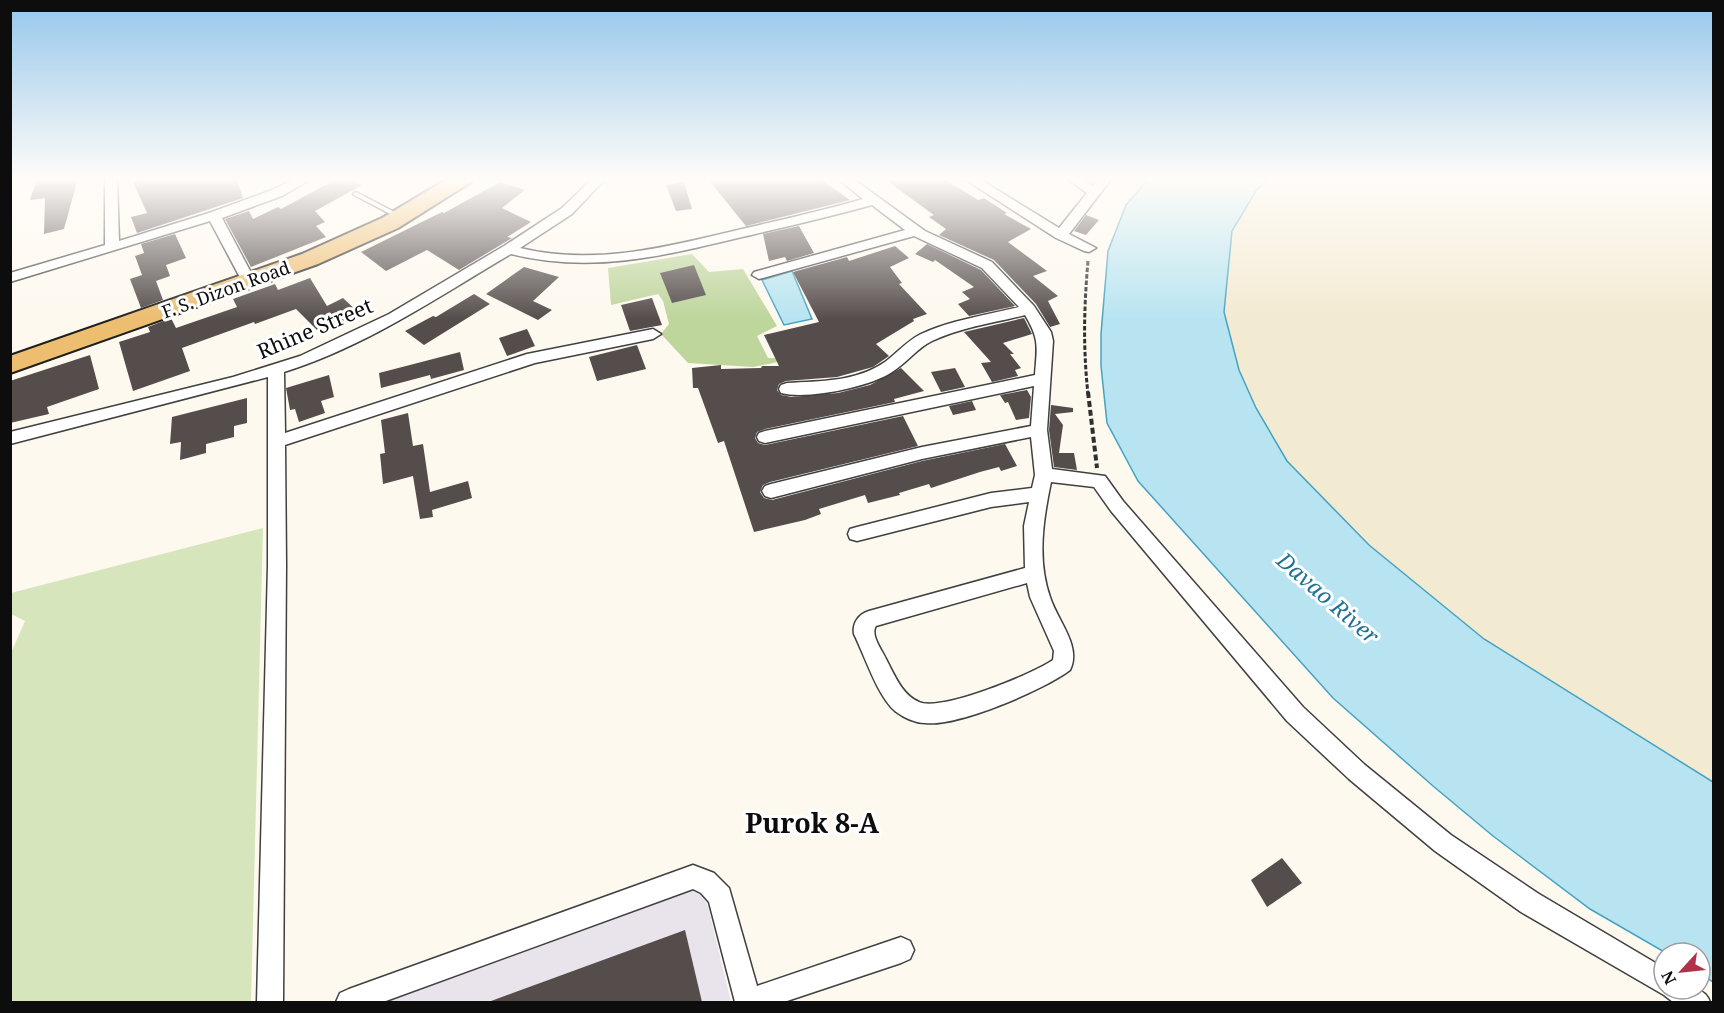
<svg xmlns="http://www.w3.org/2000/svg" width="1724" height="1013" font-family="'Noto Serif',serif">
  <rect width="100%" height="100%" fill="#fef9ef"/>
  <path fill="#e9e3eb" d="M690,889L697,890L703,897L708,907L731,1002H385Z"/>
  <path fill="#f2ead1" d="M1270,178H1713V782L1484,639L1369,545L1287,461L1256,408L1239,370L1224,312L1232,231L1256,191Z"/>
  <path fill="#d7e5bc" d="M263,528L251,1002H11L10,655L25,621L11,614V593Z"/>
  <path fill="#bed59c" d="M692,254L709,272L743,269L777,326L757,336L768,358H797L753,367L688,363L661,334L669,324L663,301L658,294L611,305L608,268Z"/>
  <g fill="#b8e4f1" stroke="#45a2c2" stroke-width="1.5">
    <path d="M1149,178H1270L1256,191L1232,231L1224,312L1239,370L1256,408L1287,461L1369,545L1484,639L1713,782V982L1700,973V953H1666L1590,909L1493,836L1433,786L1333,698L1138,481L1107,423L1101,366V334L1108,251L1126,205Z"/>
    <path d="M792,271L812,319L784,325L762,280Z"/>
  </g>
  <g fill="#554d4b">
    <path d="M37,178H78L64,229L44,234L45,198L30,200Z"/>
    <path d="M146,178H236L243,198L137,233L131,217L147,213L133,182Z"/>
    <path d="M338,178H346L362,185L315,211L325,222L316,226L326,237L251,267L225,219L249,211L253,219L278,207L281,209Z"/>
    <path d="M707,178H819L850,200L746,226Z"/>
    <path d="M883,178H943L978,200L984,198L1007,213L1004,214L1031,229L1008,242L1047,271L1033,276L1058,296L1048,301L1060,324L1050,327L1036,304L994,260L939,235L946,229L929,217L934,215Z"/>
    <path d="M500,182L525,190L502,208L531,222L507,237L512,238L459,270L427,250L386,271L361,252L442,212L444,213Z"/>
    <path d="M684,182L692,209L676,211L666,185Z"/>
    <path d="M1086,215L1099,220L1086,235L1074,231Z"/>
    <path d="M799,226L814,253L787,261L785,257L769,261L763,234Z"/>
    <path d="M175,234L186,258L166,265L170,276L156,281L163,300L141,308L130,279L142,275L135,256L144,253L141,244Z"/>
    <path d="M927,244L981,270L1015,306L969,316L958,304L970,299L962,292L974,287L935,260L933,262L915,254Z"/>
    <path d="M895,246L909,258L890,267L902,283L899,284L927,314L913,319L914,321L876,344L889,356L873,367L837,377L786,381L779,384L777,390L781,395L792,397L838,393L870,385L901,368L924,391L894,399L895,402L765,429L757,432L755,438L758,443L765,445L903,416L918,446L770,482L763,485L760,492L764,498L772,500L922,461L1005,444L1017,466L1001,471L999,467L980,472L931,488L929,484L899,493L900,495L868,503L865,495L819,509L821,514L805,520L754,532L724,441L718,443L698,388H693L692,368L721,365V369L761,368L762,366H779L764,335L819,322L793,272L847,257L849,261Z"/>
    <path d="M694,265L706,295L672,303L660,273Z"/>
    <path d="M524,267L559,277L533,301L552,310L538,320L486,294Z"/>
    <path d="M310,278L327,306L343,298L361,315L321,334L296,309L255,324L254,322L182,348L190,371L133,391L119,342L150,332L148,327L171,318L176,328L237,307L233,299L275,284L278,290Z"/>
    <path d="M474,294L490,304L424,345L405,331L433,316L436,317Z"/>
    <path d="M652,298L662,325L630,331L621,305Z"/>
    <path d="M1024,318L1032,334L1003,343L1014,354H1010L1021,368L1015,370L1018,376L992,382L981,363L991,362L964,332Z"/>
    <path d="M527,329L535,346L507,356L499,338Z"/>
    <path d="M637,345L646,369L597,381L589,357Z"/>
    <path d="M460,352L464,370L431,379L430,375L381,388L379,373Z"/>
    <path d="M90,355L99,389L47,407L49,414L10,423V381Z"/>
    <path d="M955,368L965,387L941,392L931,372Z"/>
    <path d="M329,375L334,397L321,401L325,413L299,422L295,409L290,410L286,388Z"/>
    <path d="M1027,390L1031,397L1029,418L1016,420L1008,402L1005,403L1000,395Z"/>
    <path d="M247,398V423L234,426V437L206,444V453L180,460L181,442L170,444L172,417Z"/>
    <path d="M972,401L976,410L953,415L949,406Z"/>
    <path d="M1051,405L1073,408V412L1055,414L1063,425L1059,453H1074L1077,470L1054,467L1049,430Z"/>
    <path d="M408,413L413,446L423,444L430,492L468,481L472,498L432,510L433,517L420,519L413,476L383,484L380,454L385,453L381,420Z"/>
    <path d="M1282,858L1302,883L1267,907L1251,880Z"/>
    <path d="M685,930L702,1002H491V1001Z"/>
  </g>
  <g fill="none" stroke-linecap="round" stroke-linejoin="round">
    <defs>
      <path id="service" d="M356,192L402,216L403,217L402,218H398L354,195L353,194Z"/>
      <g id="minor">
        <path d="M105,178H117L119,241L209,213L272,190L297,178H313L282,196L222,218L256,282L254,285H244L210,221L10,282V273L105,245Z"/>
        <path d="M593,178H606L572,214L520,248C594,266 667,247 738,230C780,220 822,211 863,199L837,178H852L925,231L992,262L1034,306L1051,332L1053,341L1047,430L1052,469L1105,476L1123,501L1303,707L1365,765L1451,835L1539,894L1664,968V989C1682,989 1703,983 1710,1002H1673L1664,995L1521,912L1435,851L1349,779L1287,721L1111,511L1094,487L1051,482C1043,520 1037,560 1050,597C1057,620 1082,646 1070,670C1044,690 957,727 925,723C915,723 903,717 895,711C877,695 865,656 854,634C852,623 859,614 869,611L1025,568L1024,526L1029,502L991,507L857,541L850,539L848,534L850,529L857,527L991,493L1032,488L1035,475L1031,437L922,459L771,498L765,496L762,491L765,486L771,484L922,447L1031,426L1034,386L765,443L759,441L757,437L759,433L765,431L1035,375C1037,347 1040,340 1025,315C995,323 961,327 932,341C917,348 907,363 892,372C870,387 807,400 781,393L779,389L781,385L787,383C820,381 856,382 885,362C897,353 907,341 921,334C951,320 987,315 1019,307L982,268L914,236L759,279L752,275L754,272L905,230L872,205C829,217 785,227 742,237C663,256 592,274 511,254C438,297 365,347 284,372L285,433L527,354L653,329L661,334L653,339L535,363L285,445L286,565L283,1002H257L268,565V377L10,444V432L233,377L300,356L389,314L504,246L562,208ZM1027,583L1030,597L1054,651L1053,660C1033,674 941,712 919,702C902,695 894,674 886,659C882,650 870,635 876,626Z"/>
        <path d="M963,178H978L1059,228L1087,193L1066,178H1081L1093,186L1099,178H1112L1069,234L1096,248L1089,252L1084,251L1056,238Z"/>
        <path d="M693,865L714,873L729,888L757,986L901,937L910,941L914,950L910,959L901,963L784,1002H735L709,902L701,893L693,889L383,1002H336L340,993L349,989Z"/>
      </g>
      <path id="primary" d="M449,178H474L471,182L398,228L318,264L10,373V356L302,254L382,218Z"/>
    </defs>
    <use href="#service" stroke="#404040" stroke-width="3"/>
    <use href="#minor" stroke="#404040" stroke-width="3"/>
    <use href="#primary" stroke="#1e1e1e" stroke-width="4"/>
    <path stroke="#2f2f2f" stroke-width="3" stroke-dasharray="4.5 2" stroke-linecap="butt" d="M1088,261C1084,306 1083,349 1088,394"/>
    <path stroke="#2f2f2f" stroke-width="4" stroke-dasharray="6 3" stroke-linecap="butt" d="M1088,392L1097,468"/>
    <use href="#service" fill="#fff" fill-rule="evenodd"/>
    <use href="#minor" fill="#fff" fill-rule="evenodd"/>
    <use href="#primary" fill="#edbd70" fill-rule="evenodd"/>
  </g>
  <linearGradient id="sky" x2="0" y2="1"><stop stop-color="#95c7ec"/><stop offset="0.56" stop-color="#fffcf8"/><stop offset="1" stop-color="#fffcf8" stop-opacity="0"/></linearGradient>
  <rect width="1724" height="320" fill="url(#sky)"/>
  <g text-anchor="middle" stroke-width="6" stroke-linejoin="round" paint-order="stroke">
    <g font-size="18" fill="#0d0d0d" stroke="#fff">
      <text transform="translate(226 290) rotate(-20)" y="6">F. S. Dizon Road</text>
    </g>
    <g font-size="21" fill="#0d0d0d" stroke="#fff">
      <text transform="translate(315 329) rotate(-23)" y="7">Rhine Street</text>
    </g>
    <g font-size="22" font-style="italic" fill="#217395" stroke="#fff">
      <text transform="translate(1328 598) rotate(41)" y="8">Davao River</text>
    </g>
    <g font-size="27" font-weight="bold" fill="#0d0d0d" stroke="#fff">
      <text x="812" y="833">Purok 8-A</text>
    </g>
  </g>
  <rect width="1724" height="1013" fill="none" stroke="#0d0d0d" stroke-width="24"/>
  <g transform="translate(1682 971) rotate(243)"><circle r="28" fill="#ffffff" stroke="#9e9e9e" stroke-width="1.5"/>
  <path d="M0-4.5L10 22L0 15L-10 22Z" fill="#b2314a"/>
  <text y="-9" font-size="16" font-weight="bold" text-anchor="middle" fill="#0d0d0d">N</text>
  </g>
</svg>
